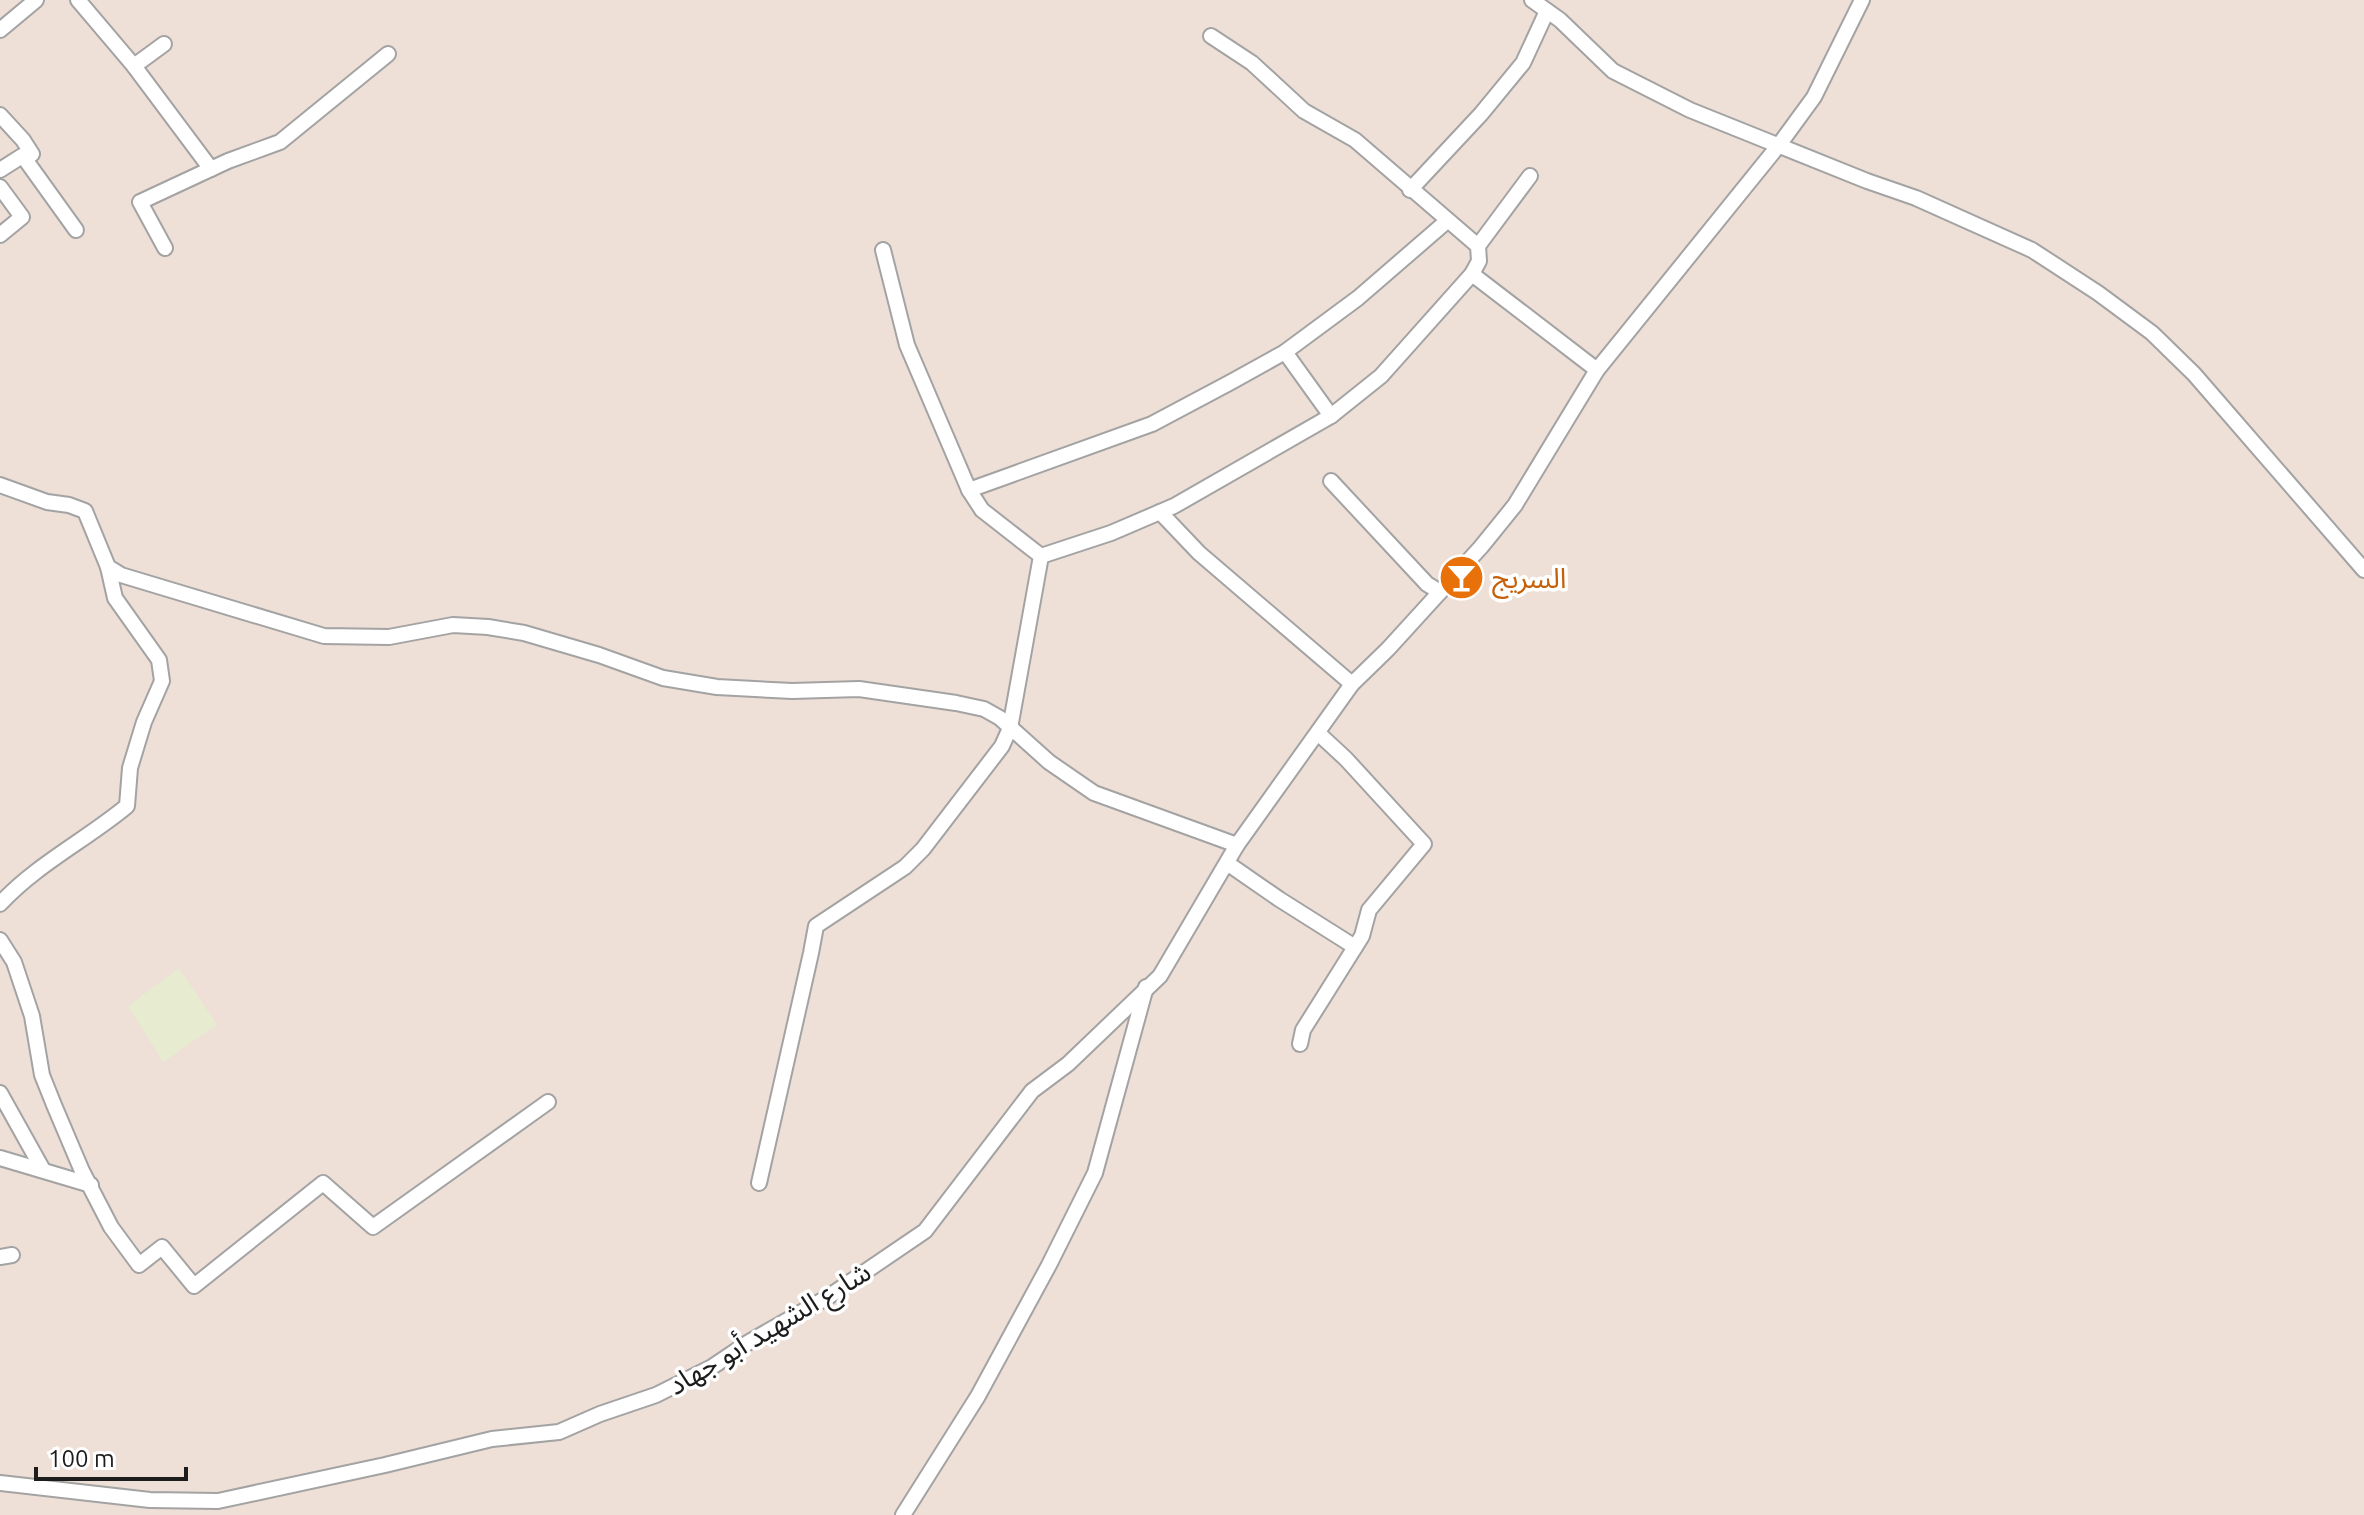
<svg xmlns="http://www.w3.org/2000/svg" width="2364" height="1515" font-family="Ubuntu,'Noto Sans Arabic',sans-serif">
  <rect width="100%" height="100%" fill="#edeae3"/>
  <rect fill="#eedfd7" x="0" y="0" width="2364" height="1515"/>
  <path fill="#e7ebcf" d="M179,968L217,1025L163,1062L128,1006Z"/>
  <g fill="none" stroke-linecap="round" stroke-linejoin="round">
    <defs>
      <g id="minor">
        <path d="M78,0L134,66L211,169"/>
        <path d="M1532,0L1560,20L1613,71L1690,110L1867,181L1916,198L2032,250L2098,293L2152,333L2194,374L2364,570"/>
        <path d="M0,30L36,0"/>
        <path d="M1211,36L1252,63L1304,111L1355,140L1478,246L1479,261L1472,274L1597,370"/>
        <path d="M134,66L164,44"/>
        <path d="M0,115L23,140L32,154L25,159"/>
        <path d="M25,159L76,230"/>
        <path d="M0,170L22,156L25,159"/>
        <path d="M0,187L22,217L0,235"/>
        <path d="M1410,190L1481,114L1523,63L1547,11"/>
        <path d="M1478,246L1530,176"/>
        <path d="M165,248L140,202L228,161L280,142L388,54"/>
        <path d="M1285,352L1331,416"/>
        <path d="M1331,481L1427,584L1440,592"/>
        <path d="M0,485L47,502L69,505L85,511L108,567L121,575L324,636L389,637L453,625L488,627L524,633L599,655L663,678L717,687L792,691L859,689L956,703L984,709L1000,718L1049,762L1094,793L1237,845"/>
        <path d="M969,490L1152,424L1231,382L1285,352L1358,298L1447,221"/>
        <path d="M1160,512L1199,553L1352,684"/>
        <path d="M1041,556L1111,533L1174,506L1331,416L1381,376L1472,274"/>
        <path d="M1227,863L1279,899L1355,947"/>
        <path d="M0,904C37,864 86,840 127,806L130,768L144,722L162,681L159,660L115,598L108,567"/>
        <path d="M0,940L14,962L32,1016L42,1075L54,1105L82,1171L111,1227L139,1265L162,1247L194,1286L323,1183L373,1227L548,1102"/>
        <path d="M1300,1044L1303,1030L1362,936L1369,910L1424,844L1346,759L1318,733"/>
        <path d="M0,1093L43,1170"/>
        <path d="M0,1158L91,1185"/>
        <path d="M759,1183L811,953L816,926L905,867L923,849L1002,746L1010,728L1041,556L982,510L969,490L907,345L883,250"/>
        <path d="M0,1257L12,1255"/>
        <path d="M0,1483L150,1500L218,1501L385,1465L492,1439L559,1432L600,1414L656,1395L712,1367L749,1342L828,1297L925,1231L1032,1091L1068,1064L1160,976L1237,845L1352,684L1388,649L1481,547L1515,505L1597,370L1779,145L1814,97L1862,0"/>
        <path d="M903,1515L978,1396L1049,1265L1095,1173L1146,987"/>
      </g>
    </defs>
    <use href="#minor" stroke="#a3a3a3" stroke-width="18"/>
    <use href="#minor" stroke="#fff" stroke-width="14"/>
  </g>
  <defs>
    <symbol id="bar-disc" viewBox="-11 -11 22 22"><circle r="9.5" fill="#e8710a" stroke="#fff"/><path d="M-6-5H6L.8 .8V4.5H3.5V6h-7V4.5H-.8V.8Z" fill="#fff"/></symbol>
  </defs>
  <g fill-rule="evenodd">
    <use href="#bar-disc" x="1436" y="552" width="51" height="51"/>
  </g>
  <g text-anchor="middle" stroke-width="7" stroke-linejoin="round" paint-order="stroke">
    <g font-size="28" fill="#c56008" stroke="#fff" text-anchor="start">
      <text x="1492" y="588">السريج</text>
    </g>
    <g font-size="28" fill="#1c1c1c" stroke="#fff">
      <text transform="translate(769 1328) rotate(-31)" y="10">شارع الشهيد أبو جهاد</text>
    </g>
  </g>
  <path d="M36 1467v12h150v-12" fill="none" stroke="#1c1c1c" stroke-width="4"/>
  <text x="48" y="1467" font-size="24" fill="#1c1c1c" stroke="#ffffff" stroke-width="6" paint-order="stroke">100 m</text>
</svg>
